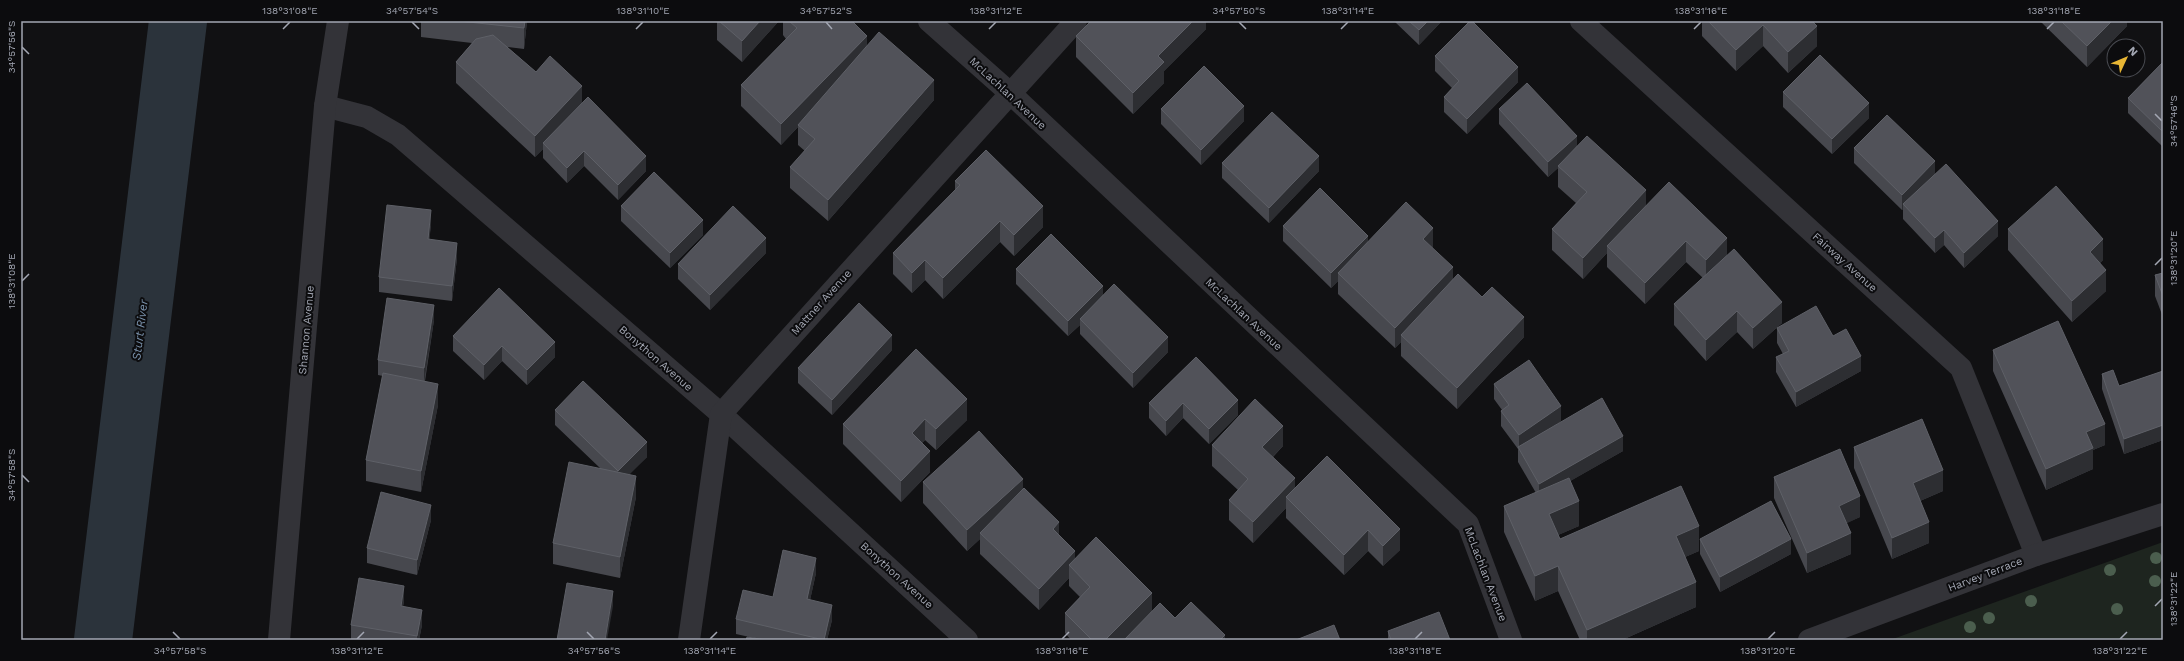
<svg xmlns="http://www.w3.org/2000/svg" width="2184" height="661" font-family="'Work Sans',sans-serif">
  <rect width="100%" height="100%" fill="#111113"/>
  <path fill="#1e251f" d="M2163,542V640H1890Z"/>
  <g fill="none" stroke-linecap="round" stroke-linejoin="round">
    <path stroke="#2b333b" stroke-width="58" d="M103,640L178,21"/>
    <g stroke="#333338" stroke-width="22">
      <path d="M929,21L1010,93L1468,524L1511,640"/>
      <path d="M1581,21L1961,368L2036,555"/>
      <path d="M325,106L367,117L398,135L721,414L967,640"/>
      <path d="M279,640L325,106L338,21"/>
      <path d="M689,640L721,414L1076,21"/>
      <path d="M1809,640L2036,555L2163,514"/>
    </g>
  </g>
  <g fill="#4b5e4e">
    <circle cx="2156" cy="558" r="6"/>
    <circle cx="2110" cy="570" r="6"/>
    <circle cx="2155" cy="581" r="6"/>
    <circle cx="2031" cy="601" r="6"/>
    <circle cx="2117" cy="609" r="6"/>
    <circle cx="1989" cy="618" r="6"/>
    <circle cx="1970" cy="627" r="6"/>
  </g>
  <g fill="#47484e">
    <path d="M421,21H527L524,49L507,47L536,72L582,103L646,171L618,200L584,166L567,183L543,158V149L535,157L456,83V62L472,43L421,37Z"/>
    <path d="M717,21H779L742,62L717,40Z"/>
    <path d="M783,21H852L867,47L934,100L828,221L790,188V167L805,151L798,145V127L781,145L741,106V85L786,39L783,35Z"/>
    <path d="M1206,21V29L1164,71V83L1133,114L1076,57V36Z"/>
    <path d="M1394,21H1442L1419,45Z"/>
    <path d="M1702,21H1812L1817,46L1788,73L1763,46L1736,71L1702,36Z"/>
    <path d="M2040,21H2127V26L2087,67Z"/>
    <path d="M1435,56L1518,82L1467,134L1444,112V97L1452,88L1435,71Z"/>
    <path d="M2163,62V147L2128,113V98Z"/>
    <path d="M1783,92L1869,118L1832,154L1783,107Z"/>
    <path d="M1161,109L1244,121L1201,165L1161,124Z"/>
    <path d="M1499,109L1577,146L1646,206L1727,256L1782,323L1753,349L1737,332L1706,361L1674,325V304L1703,278L1686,262L1645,304L1607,267V253L1583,279L1552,250V229L1576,203L1558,187V168L1548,177L1499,124Z"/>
    <path d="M1854,148L1935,174L1998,236L1964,268L1944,245L1935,253L1903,219V209L1902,210L1854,163Z"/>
    <path d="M1222,163L1319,171L1269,223L1222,178Z"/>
    <path d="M955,181L1043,227L1014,256L1000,242L943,299L925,280L912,293L893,274V253L955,190Z"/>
    <path d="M621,206L703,235L670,268L621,221Z"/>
    <path d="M431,225L429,240L457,258L452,301L379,292V277Z"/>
    <path d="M1283,226L1368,242L1433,249L1453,280L1524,337L1457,409L1401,356V342L1395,348L1338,294V281L1331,288L1283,241Z"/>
    <path d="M2008,229L2103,260L2100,263L2106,291L2072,322L2008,250Z"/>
    <path d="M766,253L710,310L678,279V264Z"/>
    <path d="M1016,269L1103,295L1168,352L1133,388L1080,334V325L1068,336L1016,284Z"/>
    <path d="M2163,273V317L2155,296V275Z"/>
    <path d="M434,320L425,381L438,405L421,492L366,481V460L383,376L378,375V360Z"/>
    <path d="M1777,328L1833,336L1861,371L1796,407L1776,372V357L1783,354L1777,343Z"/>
    <path d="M453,336L555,357L527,385L502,361L484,380L453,351Z"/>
    <path d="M892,350L832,415L798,383V368Z"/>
    <path d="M1993,350L2105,445L2093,450V469L2046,490L1993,371Z"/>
    <path d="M1196,357L1238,415L1209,444L1183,418L1166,436L1149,418V403Z"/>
    <path d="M2163,371V440L2124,454L2102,389V374L2119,386Z"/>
    <path d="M1494,384L1561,421L1551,428L1623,451L1570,481L1579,526L1558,535L1560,539L1699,551L1685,557L1696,607L1622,640H1580L1558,591L1535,601L1504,532V506L1536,493L1518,462V449L1501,426V411L1502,410L1494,399Z"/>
    <path d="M967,399V420L936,450L925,440L922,443L930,472L901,502L843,444V424Z"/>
    <path d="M555,410L647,457L629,474L636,497L620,578L553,564V543L600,468L555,425Z"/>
    <path d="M1212,445L1283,446L1273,457L1295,488L1327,456L1400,550L1383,566L1368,551L1344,575L1286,518V508L1253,543L1229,520V500L1238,490L1212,466Z"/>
    <path d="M1854,447L1943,491L1920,501L1929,543L1892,559L1854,468Z"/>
    <path d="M1774,477L1860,517L1846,523L1851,554L1807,573L1774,498Z"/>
    <path d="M923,482L1023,488L1059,536L1075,558L1152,611L1175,618L1225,640H1071L1065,633V613L1080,597L1069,586V578L1039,610L980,554V539L967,551L923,503Z"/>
    <path d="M431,520L417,575L367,563V548Z"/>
    <path d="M1700,539L1791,554L1720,592L1700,554Z"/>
    <path d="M816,573L810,600L832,620L827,640H746L754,638L736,634V619L773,597Z"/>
    <path d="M404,601L403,606L422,625L419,640H351V625Z"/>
    <path d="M1388,631L1450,640H1388Z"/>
  </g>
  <g fill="#2d2e32">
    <path d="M525,21H527L524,49V28Z"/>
    <path d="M760,21H779L742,62V41Z"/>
    <path d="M1193,21H1206V29L1164,71V83L1133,114V93L1158,56Z"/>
    <path d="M1428,21H1442L1419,45V30Z"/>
    <path d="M2112,21H2127V26L2087,67V46Z"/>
    <path d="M1763,25V46L1736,71V50Z"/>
    <path d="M1817,26V46L1788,73V52Z"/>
    <path d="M867,36V57L798,125V127L781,145V124Z"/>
    <path d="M1518,67V82L1467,134V119Z"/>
    <path d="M934,80V100L828,221V200Z"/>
    <path d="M582,86V107L543,143V149L535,157V136Z"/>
    <path d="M1869,103V118L1832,154V139Z"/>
    <path d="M1244,106V121L1201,165V150Z"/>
    <path d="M1577,136V151L1558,166V168L1548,177V162Z"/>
    <path d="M584,151V166L567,183V168Z"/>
    <path d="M646,156V171L618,200V185Z"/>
    <path d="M1319,156V171L1269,223V208Z"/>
    <path d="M1935,161V176L1903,204V209L1902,210V195Z"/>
    <path d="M1646,190V211L1607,246V253L1583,279V258Z"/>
    <path d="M1043,206V227L1014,256V235Z"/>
    <path d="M431,210V225L428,254V239Z"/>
    <path d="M703,220V235L670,268V253Z"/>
    <path d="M1000,221V242L943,299V278Z"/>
    <path d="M1998,221V236L1964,268V253Z"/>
    <path d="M1433,228V249L1423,239Z"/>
    <path d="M1944,230V245L1935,253V238Z"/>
    <path d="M1368,236V251L1338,273V281L1331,288V273Z"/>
    <path d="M766,238V253L710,310V295Z"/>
    <path d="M1727,238V259L1706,281V260Z"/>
    <path d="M2103,239V260L2090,272V252Z"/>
    <path d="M1686,241V262L1645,304V283Z"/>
    <path d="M457,243V258L452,301V286Z"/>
    <path d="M925,260V280L912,293V273Z"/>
    <path d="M1453,267V288L1401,335V342L1395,348V328Z"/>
    <path d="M2106,270V291L2072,322V301Z"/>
    <path d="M1103,286V301L1080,319V325L1068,336V321Z"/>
    <path d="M1782,302V323L1753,349V328Z"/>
    <path d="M434,305V320L424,383V368Z"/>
    <path d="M1737,311V332L1706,361V340Z"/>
    <path d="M1524,317V337L1457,409V388Z"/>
    <path d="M892,335V350L832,415V400Z"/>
    <path d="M1168,337V352L1133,388V373Z"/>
    <path d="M555,342V357L527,385V370Z"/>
    <path d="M502,346V361L484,380V365Z"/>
    <path d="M1861,356V371L1796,407V392Z"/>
    <path d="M438,384V405L421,492V471Z"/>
    <path d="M967,399V420L936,450V429Z"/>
    <path d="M1238,400V415L1209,444V429Z"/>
    <path d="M1183,403V418L1166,436V421Z"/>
    <path d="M1561,406V421L1519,450V435Z"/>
    <path d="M925,419V440L912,454V433Z"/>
    <path d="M2105,424V445L2093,450V469L2046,490V469L2086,432Z"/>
    <path d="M2163,425V440L2124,454V439Z"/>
    <path d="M1283,426V446L1262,468V447Z"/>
    <path d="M1623,436V451L1539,499V484Z"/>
    <path d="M647,442V457L618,486V471Z"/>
    <path d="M930,451V472L901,502V481Z"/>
    <path d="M1943,470V491L1913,504V483Z"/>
    <path d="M636,476V497L620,578V557Z"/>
    <path d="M1295,478V498L1286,497V508L1253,543V522Z"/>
    <path d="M1023,479V499L980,533V539L967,551V530Z"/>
    <path d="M1860,496V517L1839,527V506Z"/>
    <path d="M1579,501V526L1549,539V514Z"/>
    <path d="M431,505V520L417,575V560Z"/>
    <path d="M1059,522V543L1053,529Z"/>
    <path d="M1929,522V543L1892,559V538Z"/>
    <path d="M1699,526V551L1676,561V536Z"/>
    <path d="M1400,529V550L1383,566V546Z"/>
    <path d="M1368,530V551L1344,575V555Z"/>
    <path d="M1851,533V554L1807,573V553Z"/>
    <path d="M1791,539V554L1720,592V577Z"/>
    <path d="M1075,551V571L1069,565V578L1039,610V589Z"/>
    <path d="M816,558V573L807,614V599Z"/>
    <path d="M1558,566V591L1535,601V576Z"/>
    <path d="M1696,582V607L1622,640H1587V630Z"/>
    <path d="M404,586V601L401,621V606Z"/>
    <path d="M613,591V606L607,640H605Z"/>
    <path d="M1152,593V614L1126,640H1105Z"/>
    <path d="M832,605V620L827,640H824Z"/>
    <path d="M422,610V625L419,640H417V636Z"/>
    <path d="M1225,635V640H1220Z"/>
  </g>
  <g fill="#515259" stroke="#5e6067">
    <path d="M459,21H525L524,28Z"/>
    <path d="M719,21H760L742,41Z"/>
    <path d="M789,21H852L867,36L781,124L741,85L797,28Z"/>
    <path d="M1091,21H1193L1158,56L1164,62L1133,93L1076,36Z"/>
    <path d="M1409,21H1428L1419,30Z"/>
    <path d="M1470,21H1472L1518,67L1467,119L1444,97L1459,81L1435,56Z"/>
    <path d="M1708,21H1812L1817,26L1788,52L1763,25L1736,50Z"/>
    <path d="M2061,21H2112L2087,46Z"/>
    <path d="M879,32L934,80L828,200L790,167L815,139L798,125Z"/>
    <path d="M493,35L536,72L550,56L582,86L535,136L456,62L476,39Z"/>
    <path d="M1820,55L1869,103L1832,139L1783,92Z"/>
    <path d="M2163,62V132L2128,98Z"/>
    <path d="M1204,66L1244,106L1201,150L1161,109Z"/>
    <path d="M1527,83L1577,136L1548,162L1499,109Z"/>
    <path d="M588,97L646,156L618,185L584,151L567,168L543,143Z"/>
    <path d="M1272,112L1319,156L1269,208L1222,163Z"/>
    <path d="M1887,115L1935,161L1902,195L1854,148Z"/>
    <path d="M1587,136L1646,190L1583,258L1552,229L1587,192L1558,166Z"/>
    <path d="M986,150L1043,206L1014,235L1000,221L943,278L925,260L912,273L893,253L960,185L955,181Z"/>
    <path d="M1946,164L1998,221L1964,253L1944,230L1935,238L1903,204Z"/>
    <path d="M654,172L703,220L670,253L621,206Z"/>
    <path d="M1669,182L1727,238L1706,260L1686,241L1645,283L1607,246Z"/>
    <path d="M2056,186L2103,239L2090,252L2106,270L2072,301L2008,229Z"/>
    <path d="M1320,188L1368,236L1331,273L1283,226Z"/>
    <path d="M1406,202L1433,228L1423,239L1453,267L1395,328L1338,273Z"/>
    <path d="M387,205L431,210L428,239L457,243L452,286L379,277Z"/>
    <path d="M733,206L766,238L710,295L678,264Z"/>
    <path d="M1051,234L1103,286L1068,321L1016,269Z"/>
    <path d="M1734,249L1782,302L1753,328L1737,311L1706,340L1674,304Z"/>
    <path d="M2163,273V296L2155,275Z"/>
    <path d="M1458,274L1482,297L1492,287L1524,317L1457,388L1401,335Z"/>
    <path d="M1114,284L1168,337L1133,373L1080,319Z"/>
    <path d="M499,288L555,342L527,370L502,346L484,365L453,336Z"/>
    <path d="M387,298L434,305L424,368L378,360Z"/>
    <path d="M859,303L892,335L832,400L798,368Z"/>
    <path d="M1816,306L1833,336L1846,329L1861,356L1796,392L1776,357L1789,351L1777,328Z"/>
    <path d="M2058,321L2105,424L2086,432L2093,448L2046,469L1993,350Z"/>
    <path d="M916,349L967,399L936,429L925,419L912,433L930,451L901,481L843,424Z"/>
    <path d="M1196,357L1238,400L1209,429L1183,403L1166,421L1149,403Z"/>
    <path d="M1529,360L1561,406L1519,435L1501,411L1509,405L1494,384Z"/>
    <path d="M2113,370L2119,386L2163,371V425L2124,439L2102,374Z"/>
    <path d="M383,373L438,384L421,471L366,460Z"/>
    <path d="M583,381L647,442L618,471L555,410Z"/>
    <path d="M1602,398L1623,436L1539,484L1518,447Z"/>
    <path d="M1255,399L1283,426L1262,447L1295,478L1253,522L1229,500L1248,479L1212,445Z"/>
    <path d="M1922,419L1943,470L1913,483L1929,522L1892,538L1854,447Z"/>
    <path d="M979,431L1023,479L967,530L923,482Z"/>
    <path d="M1840,449L1860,496L1839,506L1851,533L1807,553L1774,477Z"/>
    <path d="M1327,456L1400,529L1383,546L1368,530L1344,555L1286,497Z"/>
    <path d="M569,462L636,476L620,557L553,543Z"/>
    <path d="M1569,478L1579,501L1549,514L1560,539L1681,486L1699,526L1676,536L1696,582L1587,630L1558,566L1535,576L1504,506Z"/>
    <path d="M1024,488L1059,522L1053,529L1075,551L1039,589L980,533Z"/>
    <path d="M381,492L431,505L417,560L367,548Z"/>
    <path d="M1771,501L1791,539L1720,577L1700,539Z"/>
    <path d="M1096,537L1152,593L1105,640H1092L1065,613L1090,587L1069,565Z"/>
    <path d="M783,550L816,558L807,599L832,605L824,640L736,619L743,590L773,597Z"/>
    <path d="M359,578L404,586L401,606L422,610L417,636L351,625Z"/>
    <path d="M567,583L613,591L605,640H557Z"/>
    <path d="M1191,602L1225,635L1220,640H1124L1160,603L1175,618Z"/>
    <path d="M1439,612L1450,640H1391L1388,631Z"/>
    <path d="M1334,625L1340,640H1296Z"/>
    <path d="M747,637L766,640H746Z"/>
  </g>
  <path fill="none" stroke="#a3a7b3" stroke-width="1.5" d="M412,22L419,29M826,22L832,29M1239,22L1246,29M283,29L290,22M636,29L643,22M989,29L996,22M1341,29L1348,22M1694,29L1701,22M2047,29L2054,22M22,47L29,54M2155,114L2162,121M2155,265L2162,258M22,281L29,274M22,475L29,482M2155,606L2162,599M173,632L180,639M587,632L594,639M357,639L364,632M710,639L717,632M1062,639L1069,632M1415,639L1422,632M1768,639L1775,632M2120,639L2127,632"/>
  <g text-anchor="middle" stroke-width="4" stroke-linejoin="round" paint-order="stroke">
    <g font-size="11" fill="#a3a7b3" stroke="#0c0c0e">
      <text transform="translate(1008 93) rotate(43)" y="4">McLachlan Avenue</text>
      <text transform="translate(1845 262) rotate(42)" y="4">Fairway Avenue</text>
      <text transform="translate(821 302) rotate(-48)" y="4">Mattner Avenue</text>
      <text transform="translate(1244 314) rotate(43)" y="4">McLachlan Avenue</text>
      <text transform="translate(306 330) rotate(-85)" y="4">Shannon Avenue</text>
      <text transform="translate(656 358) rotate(41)" y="4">Bonython Avenue</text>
      <text transform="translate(1486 574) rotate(69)" y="4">McLachlan Avenue</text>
      <text transform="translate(1985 574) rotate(-21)" y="4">Harvey Terrace</text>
      <text transform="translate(897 575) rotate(42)" y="4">Bonython Avenue</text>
    </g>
    <g font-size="12" font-style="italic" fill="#7b93ad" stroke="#0c0c0e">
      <text transform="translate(140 330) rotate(-83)" y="4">Sturt River</text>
    </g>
  </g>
  <rect width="2184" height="661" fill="none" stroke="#0c0c0e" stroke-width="44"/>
  <g transform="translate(2126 58) rotate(46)"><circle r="19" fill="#0c0c0e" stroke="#484a50"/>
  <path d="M0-3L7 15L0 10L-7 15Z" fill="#e8b634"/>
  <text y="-6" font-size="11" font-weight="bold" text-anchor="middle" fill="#a3a7b3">N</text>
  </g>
  <rect x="22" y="22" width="2140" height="617" fill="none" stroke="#a3a7b3" stroke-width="1.5"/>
  <g font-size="10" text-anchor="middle" fill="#a3a7b3">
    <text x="290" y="14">138°31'08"E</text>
    <text x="412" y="14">34°57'54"S</text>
    <text x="643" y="14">138°31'10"E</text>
    <text x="826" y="14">34°57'52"S</text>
    <text x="996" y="14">138°31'12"E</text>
    <text x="1239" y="14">34°57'50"S</text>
    <text x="1348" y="14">138°31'14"E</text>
    <text x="1701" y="14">138°31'16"E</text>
    <text x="2054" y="14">138°31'18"E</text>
    <text transform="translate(11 47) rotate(-90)" y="4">34°57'56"S</text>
    <text transform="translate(2173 121) rotate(-90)" y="4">34°57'46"S</text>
    <text transform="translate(2173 258) rotate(-90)" y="4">138°31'20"E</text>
    <text transform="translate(11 281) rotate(-90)" y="4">138°31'08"E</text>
    <text transform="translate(11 475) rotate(-90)" y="4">34°57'58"S</text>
    <text transform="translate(2173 599) rotate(-90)" y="4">138°31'22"E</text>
    <text x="180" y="654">34°57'58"S</text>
    <text x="357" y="654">138°31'12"E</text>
    <text x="594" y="654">34°57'56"S</text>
    <text x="710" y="654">138°31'14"E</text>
    <text x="1062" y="654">138°31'16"E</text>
    <text x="1415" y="654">138°31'18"E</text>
    <text x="1768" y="654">138°31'20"E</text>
    <text x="2120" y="654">138°31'22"E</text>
  </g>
</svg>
